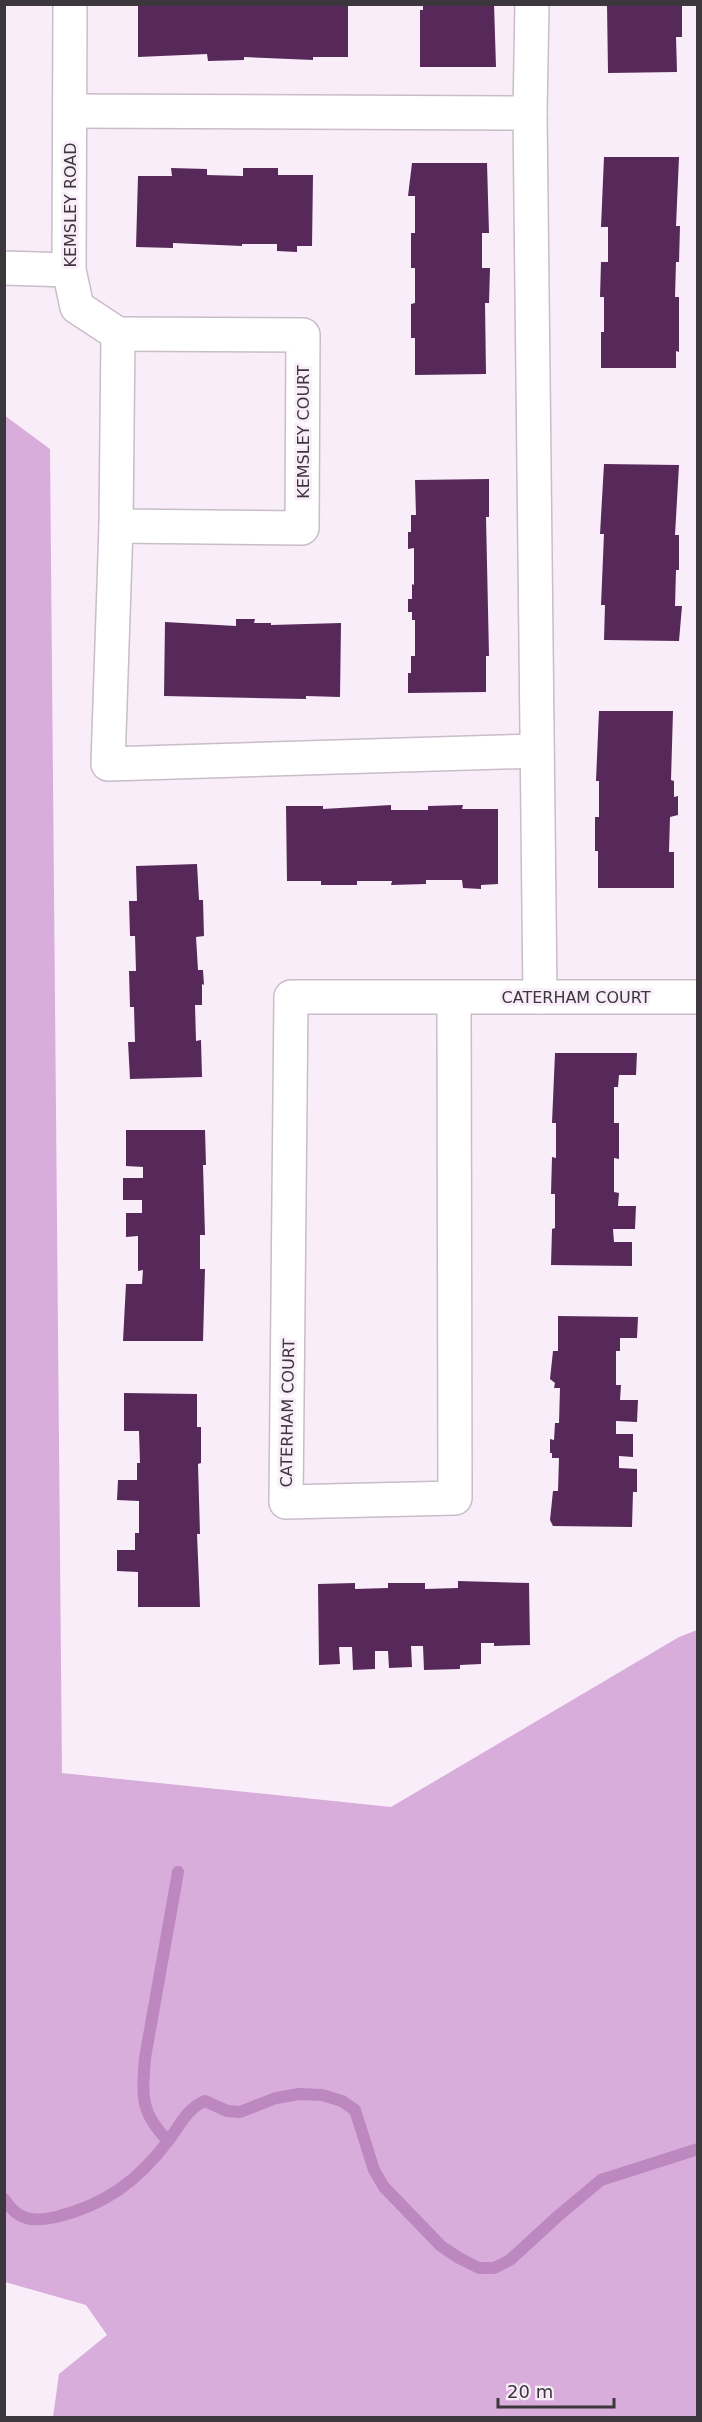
<svg xmlns="http://www.w3.org/2000/svg" width="702" height="2422" font-family="'DejaVu Sans',sans-serif">
  <rect width="100%" height="100%" fill="#f9edf9"/>
  <path fill="#d9addb" d="M4,415L50,449L62,1773L391,1807L679,1637L697,1630V2417H53L59,2374L107,2335L86,2305L5,2282Z"/>
  <g fill="none" stroke-linecap="round" stroke-linejoin="round">
    <g stroke="#bc88bf" stroke-width="12">
      <path d="M168,2141C140,2112 142,2097 145,2058L178,1872"/>
      <path d="M4,2199C18,2221 33,2222 56,2217C105,2205 138,2181 168,2141C180,2126 186,2109 205,2101L227,2111L240,2112L276,2098L299,2094L322,2095L342,2101L355,2110L374,2170L384,2187L441,2246L459,2258L479,2268H494L510,2260L558,2216L601,2180L698,2149"/>
    </g>
  </g>
  <g fill="#56295a">
    <path d="M138,4H348V57H313V60L244,57V60L208,61L207,54L138,57Z"/>
    <path d="M423,4H494L496,67H420V10H423Z"/>
    <path d="M607,4H682V37H676L677,72L608,73Z"/>
    <path d="M604,157H679L676,226H680L679,262H676L675,297H679V352L676,351V368H601V332H604V297H600L601,262H608V227H601Z"/>
    <path d="M412,163H487L489,233H482V268H490L489,303H485L486,374L415,375V338H411V304L415,303V268H411V233H415V196H408Z"/>
    <path d="M171,168L207,169V175L243,176V168H278V175H313L312,246H297V252L277,251V244H242V246L173,243V248L136,247L138,176H172Z"/>
    <path d="M604,464L679,465L675,535H679V570H676L675,606H682L679,641L604,640L605,605H601L604,534H600Z"/>
    <path d="M489,479V517H486L489,656H486V692L408,693V673H411V656H415V620H412V612H408V599H412V584L414,585V548L408,549V532H411V515H416L415,480Z"/>
    <path d="M236,619H255L254,623H271V625L341,623L340,697L306,696V699L164,696L165,622L236,626Z"/>
    <path d="M599,711H673L671,780L674,781V797L678,796V815L670,817L669,852H674V888H598V851H595V817H599V781H596Z"/>
    <path d="M391,805V810H428V806L463,805L462,809H498V884L481,885V889L463,888L462,880H426V884L391,885L392,881H357V885H321V881H287L286,806H323V809Z"/>
    <path d="M197,864L199,900H203L204,936L196,937L198,970H203L204,985L202,984V1005H195L196,1041L201,1040L202,1077L130,1079L128,1042H135L134,1007H130L129,971H136L135,936H130L129,901H137L136,866Z"/>
    <path d="M555,1053H637L636,1075H619L618,1087H614V1123H619V1159L614,1158V1192L619,1193L618,1206H636L635,1229H613L614,1242H632V1266L551,1265L552,1229L555,1228V1194H551L552,1157L556,1158V1123H552Z"/>
    <path d="M126,1130H205L206,1165H203L205,1235H200V1269H205L203,1341H123L126,1284H142L143,1270L138,1271V1236L126,1237V1213H142V1200H123V1178H143V1167L126,1166Z"/>
    <path d="M558,1316L638,1317L637,1338H620V1351H616V1385H621L620,1400H638L637,1422L616,1421V1434H633V1457L619,1456V1468L637,1469V1492H633L632,1527L553,1526L550,1520L553,1491H558L559,1458H552V1453H550V1439L554,1440L555,1423H559L560,1388H554L555,1383L550,1379L553,1351H558Z"/>
    <path d="M124,1393L197,1394V1427H201V1463L198,1464L200,1534H197L200,1607H138V1572L117,1571V1550H135V1533H139V1501L117,1500L118,1480H137V1463H140L139,1431H124Z"/>
    <path d="M458,1581L529,1583L530,1645L494,1646V1643H481V1664L460,1665V1669L424,1670L423,1646H411L412,1667L389,1668L388,1651H375V1669L353,1670L352,1647H339L340,1664L319,1665L318,1584L355,1583V1589L388,1588V1583H425V1589L458,1588Z"/>
  </g>
  <g fill="none" stroke-linecap="round" stroke-linejoin="round">
    <defs>
      <g id="minor">
        <path d="M70,4L69,270L77,307L118,334L116,526L108,764L537,751"/>
        <path d="M532,4L530,113L540,997"/>
        <path d="M70,111L530,113"/>
        <path d="M4,268L69,270"/>
        <path d="M116,526L302,528L303,335L118,334"/>
        <path d="M454,997L455,1498L286,1502L291,997C426,997 562,997 698,997"/>
      </g>
    </defs>
    <use href="#minor" stroke="#c8bdc9" stroke-width="36"/>
    <use href="#minor" stroke="#fff" stroke-width="33"/>
  </g>
  <g text-anchor="middle" stroke-width="6" stroke-linejoin="round" paint-order="stroke">
    <g font-size="16" fill="#3c373c" stroke="#f9edf9">
      <text transform="translate(70 205) rotate(-90)" y="6">KEMSLEY ROAD</text>
      <text transform="translate(303 432) rotate(-90)" y="6">KEMSLEY COURT</text>
      <text x="576" y="1003">CATERHAM COURT</text>
      <text transform="translate(287 1413) rotate(-89)" y="6">CATERHAM COURT</text>
    </g>
  </g>
  <rect width="702" height="2422" fill="none" stroke="#3c373c" stroke-width="12"/>
  <path d="M498 2398v9h116v-9" fill="none" stroke="#3c373c" stroke-width="3"/>
  <text x="507" y="2398" font-size="18" fill="#3c373c" stroke="#f9edf9" stroke-width="4.5" paint-order="stroke">20 m</text>
</svg>
